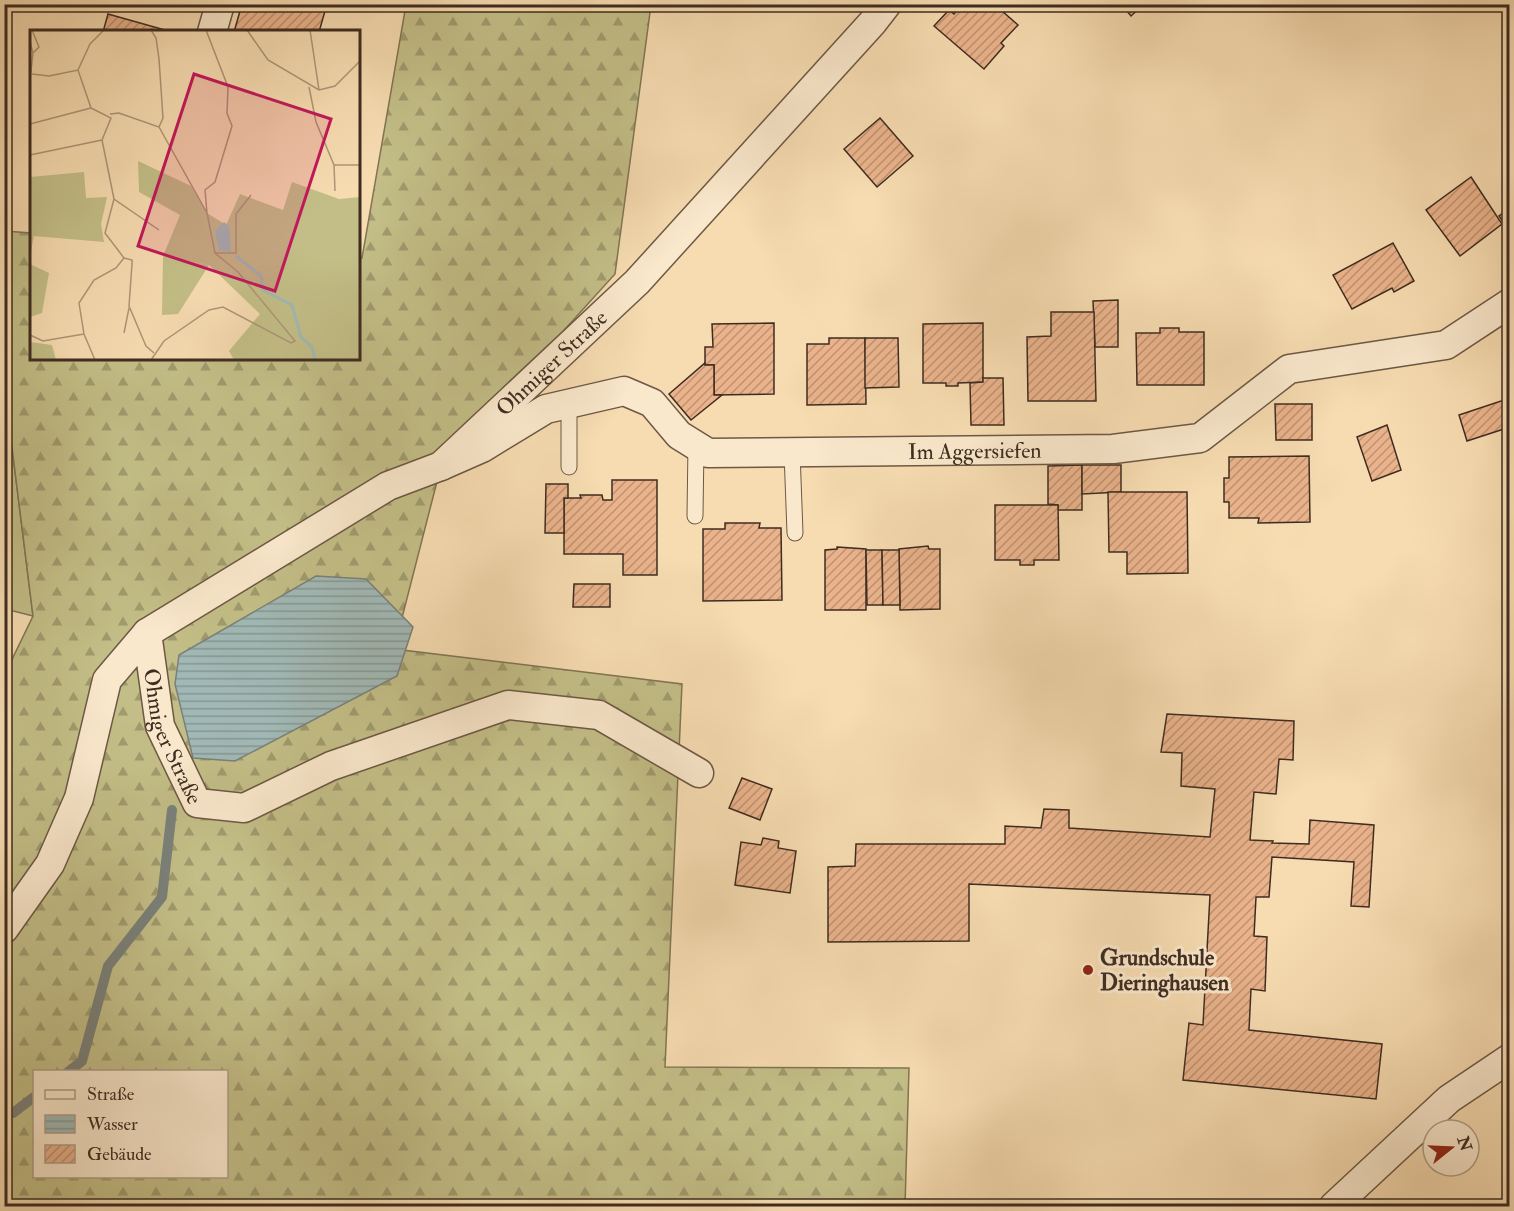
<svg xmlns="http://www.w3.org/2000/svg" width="1514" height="1211" font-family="'IM FELL Double Pica',serif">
  <defs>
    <pattern id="forest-firs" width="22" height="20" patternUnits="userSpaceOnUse" patternTransform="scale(1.5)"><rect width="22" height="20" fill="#c3be87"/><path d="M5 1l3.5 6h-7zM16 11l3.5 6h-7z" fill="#a09b6e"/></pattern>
    <pattern id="water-rules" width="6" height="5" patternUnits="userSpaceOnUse" patternTransform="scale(1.5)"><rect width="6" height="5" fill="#a1b9b6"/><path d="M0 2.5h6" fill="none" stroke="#859794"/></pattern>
    <pattern id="building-hatch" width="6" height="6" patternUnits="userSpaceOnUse" patternTransform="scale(1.5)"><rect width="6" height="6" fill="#eab38b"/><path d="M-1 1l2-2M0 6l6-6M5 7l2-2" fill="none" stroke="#bf9271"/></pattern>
  </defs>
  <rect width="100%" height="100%" fill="#f7dcb1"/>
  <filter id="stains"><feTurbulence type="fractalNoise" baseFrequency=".00333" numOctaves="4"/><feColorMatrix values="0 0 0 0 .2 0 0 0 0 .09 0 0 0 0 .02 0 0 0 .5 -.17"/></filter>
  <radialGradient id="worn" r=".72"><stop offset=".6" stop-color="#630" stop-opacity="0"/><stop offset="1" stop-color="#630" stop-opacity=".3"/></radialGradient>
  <path fill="#c3be87" stroke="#817554" stroke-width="1.5" d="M5,391L33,616L5,609Z"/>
  <path fill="url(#forest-firs)" stroke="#817554" stroke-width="1.5" fill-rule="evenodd" d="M406,5H651L615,274L441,466L394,649L682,684L665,1067L909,1068L905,1206H5L4,676L33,616L5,391V231L31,233L32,358H358L359,258H362ZM34,1072H226V1176H34Z"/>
  <path fill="url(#water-rules)" stroke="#7a817a" stroke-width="1.5" d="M316,576L366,579L413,627L397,676L235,761L193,758L175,684L179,655Z"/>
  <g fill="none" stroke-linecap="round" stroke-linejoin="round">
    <g stroke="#7a817a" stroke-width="10">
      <path d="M68,1072L82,1061L108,966L162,897L172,810"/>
      <path d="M4,1113H13L34,1097"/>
    </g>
  </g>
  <g fill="url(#building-hatch)" stroke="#3f2c21" stroke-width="1.5">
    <path d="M242,4H327L319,32H234Z"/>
    <path d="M962,4H994L1018,25L1001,43L1004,46L984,69L934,26L949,10L954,14Z"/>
    <path d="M1121,4H1144L1131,16Z"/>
    <path d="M108,14L172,32H103Z"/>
    <path d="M880,118L913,156L877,187L844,149Z"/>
    <path d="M1471,177L1502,224L1460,256L1426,210Z"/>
    <path d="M1510,208V232L1499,216Z"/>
    <path d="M1393,243L1414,281L1394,292L1392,288L1352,309L1333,275Z"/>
    <path d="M1118,300V347H1095L1093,301Z"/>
    <path d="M1051,312H1094L1096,401H1028L1027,337L1051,336Z"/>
    <path d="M774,323V394L714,395V365H705V347H713L712,324Z"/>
    <path d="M983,323V382L958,383V386H946V383H923V324Z"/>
    <path d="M1160,328H1179V332H1204V385H1137L1136,333H1160Z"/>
    <path d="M829,338H865L866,404L807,405V344H829Z"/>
    <path d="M865,338H898L899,387L865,388Z"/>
    <path d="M705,363V365H714V395H722L691,420L669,394Z"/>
    <path d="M983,378H1003L1004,425H971L970,383L983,382Z"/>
    <path d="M1510,398V437L1507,428L1467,441L1459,415Z"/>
    <path d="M1275,404H1312V440H1276Z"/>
    <path d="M1387,425L1401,470L1372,481L1357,437Z"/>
    <path d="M1309,456L1310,522L1258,523L1259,518H1229V502H1224V478H1229V457Z"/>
    <path d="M1082,465V510H1058V505L1048,504V466Z"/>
    <path d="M1082,465H1121V492L1082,494Z"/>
    <path d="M612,480H657V575H623V554H564V498H581L580,495H602L603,500H612Z"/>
    <path d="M546,484H568V498H564V533H545Z"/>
    <path d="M1108,492H1187L1188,573L1127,574V552H1109Z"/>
    <path d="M995,505H1058L1059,560H1034V565H1020V560H995Z"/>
    <path d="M725,523H760L759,528H781L782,600L703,601V529H725Z"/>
    <path d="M928,546L929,549H940V609L900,610L899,549Z"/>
    <path d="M837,547L866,549V610H825V550L837,549Z"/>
    <path d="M866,550H882L883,605H867Z"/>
    <path d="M882,550H899L900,605H883Z"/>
    <path d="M574,584H610V607H573Z"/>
    <path d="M1167,714L1294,721L1293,760L1279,759L1276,794L1254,792L1250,840L1273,841L1272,843L1309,844L1310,820L1374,825L1369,907L1351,906L1354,862L1272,857L1269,897H1256L1254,936L1267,937L1265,991L1251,989L1249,1030L1382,1044L1376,1099L1183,1080L1189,1023L1203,1025L1210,895L969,884V941L828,942V867L855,866L856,844H1005V826L1041,828L1044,809L1069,810V828L1210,837L1215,789L1181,786L1182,753L1161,752Z"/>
    <path d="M742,778L772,789L760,820L729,808Z"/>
    <path d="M763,838L779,841L778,848L796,851L790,893L735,885L741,842L761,845Z"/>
  </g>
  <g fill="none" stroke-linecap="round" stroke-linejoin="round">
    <defs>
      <g id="lane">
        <path d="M569,404V467"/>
        <path d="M792,452L795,533"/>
        <path d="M695,516L696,445"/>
      </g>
      <g id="street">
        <path d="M212,32L220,4"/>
        <path id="s1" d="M441,466L482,448L546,409L624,391L652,403L679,435L708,453L1113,449L1200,438L1289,369L1446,345L1510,303"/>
        <path id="s2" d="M147,633L388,486L441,466L637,282L873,22L887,4"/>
        <path id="s3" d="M4,929L50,864L79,798L107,680L147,633L160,726L197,803L244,808L331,766L508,705L599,715L699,773"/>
        <path d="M1334,1206L1449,1099L1510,1058"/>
      </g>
    </defs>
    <use href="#lane" stroke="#6d5845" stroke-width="17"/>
    <use href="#street" stroke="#6d5845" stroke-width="31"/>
    <use href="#lane" stroke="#fae8cc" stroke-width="15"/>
    <use href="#street" stroke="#fae8cc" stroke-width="28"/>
  </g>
  <circle fill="#8f2418" stroke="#fae8cc" stroke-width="2" cx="1088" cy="970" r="6"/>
  <g text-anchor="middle" stroke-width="6" stroke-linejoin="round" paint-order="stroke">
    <g font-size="22" fill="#3f2c21" stroke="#fae8cc">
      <text dy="8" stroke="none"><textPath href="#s2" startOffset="490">Ohmiger Straße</textPath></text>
      <text dy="8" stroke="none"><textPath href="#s1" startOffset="573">Im Aggersiefen</textPath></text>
      <text dy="8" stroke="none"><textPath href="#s3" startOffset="442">Ohmiger Straße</textPath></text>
    </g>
    <g font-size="22" font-weight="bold" fill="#3f2c21" stroke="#fae8cc" text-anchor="start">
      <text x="1100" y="965">Grundschule<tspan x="1100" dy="25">Dieringhausen</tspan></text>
    </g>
  </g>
  <g transform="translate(30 30)">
    <rect width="330" height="330" fill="#f7dcb1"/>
    <path d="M54,142L56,168L77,167L71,194L74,212L4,206L0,226V147ZM133,226L179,235L148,284L132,285ZM0,234L19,243L12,283L0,287ZM0,312L22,315L26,330H0Z" fill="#c3be87"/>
    <path d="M108,131L161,156L177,183L196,195L210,164L253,180L262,152L309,169L330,167V330H204L199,321L230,284L179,235L133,226L150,185L109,162Z" fill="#c3be87"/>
    <path d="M194,192L199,196L201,222L189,220L185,201Z" fill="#a1b9b6"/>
    <path fill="none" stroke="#a1b9b6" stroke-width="3" d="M206,226L231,246L233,260L262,275L271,307L282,317L285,330"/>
    <path fill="none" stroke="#ad9677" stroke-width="1.5" d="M2,0L9,17L3,23M121,0L126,8L129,29L133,88L129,97M176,0L198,57L197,83L202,96L185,152L175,160L177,183M217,0L238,30L289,60L305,56L330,31M280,0L289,60M0,12L3,23L0,50M48,40L60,14L74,0M2,44L19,46L48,40L61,78M279,57L286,92L304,135L305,161M61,78L81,88L72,110L84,169L129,200M80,84L89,83L129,97L177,183L185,223M0,94L61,78M0,125L72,110M304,135H330M94,228L102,230V234L99,276L116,316L124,323M94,303L99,278M0,305L13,311L54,304M65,330L54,304L49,273L64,250L86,238L94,228L75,203L84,169M121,330L134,311L179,280L193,277L261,313L265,311L208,242L185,223H206V184L221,165"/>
    <path fill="#c2185b" fill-opacity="0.15" stroke="#c2185b" stroke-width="3" d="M164,44L301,89L245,261L108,216Z"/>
    <rect width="330" height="330" fill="none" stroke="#3f2c21" stroke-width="3"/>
  </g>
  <rect width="1514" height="1211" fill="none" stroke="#f7dcb1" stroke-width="24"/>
  <rect x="6" y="6" width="1502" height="1199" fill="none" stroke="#3f2c21" stroke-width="3"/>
  <rect x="12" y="12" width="1490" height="1187" fill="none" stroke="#3f2c21" stroke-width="1.5"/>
  <rect x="33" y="1070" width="195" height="108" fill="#fae8cc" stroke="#af9d88" stroke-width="1.5"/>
  <rect x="45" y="1090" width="30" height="9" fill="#fae8cc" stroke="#af9d88" stroke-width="1.5"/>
  <text x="87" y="1100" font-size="18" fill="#3f2c21">Straße</text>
  <rect x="45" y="1115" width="30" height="18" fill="url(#water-rules)" stroke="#af9d88" stroke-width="1.5"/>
  <text x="87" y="1130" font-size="18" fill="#3f2c21">Wasser</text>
  <rect x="45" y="1145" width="30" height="18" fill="url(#building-hatch)" stroke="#af9d88" stroke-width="1.5"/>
  <text x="87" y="1160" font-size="18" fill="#3f2c21">Gebäude</text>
  <g transform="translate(1451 1148) rotate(72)"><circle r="28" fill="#fae8cc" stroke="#af9d88" stroke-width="1.5"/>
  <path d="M0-4.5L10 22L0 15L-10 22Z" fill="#8f2418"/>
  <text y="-9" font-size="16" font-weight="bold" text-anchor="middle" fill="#3f2c21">N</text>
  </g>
  <rect width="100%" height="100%" filter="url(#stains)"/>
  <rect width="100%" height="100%" fill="url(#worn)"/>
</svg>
